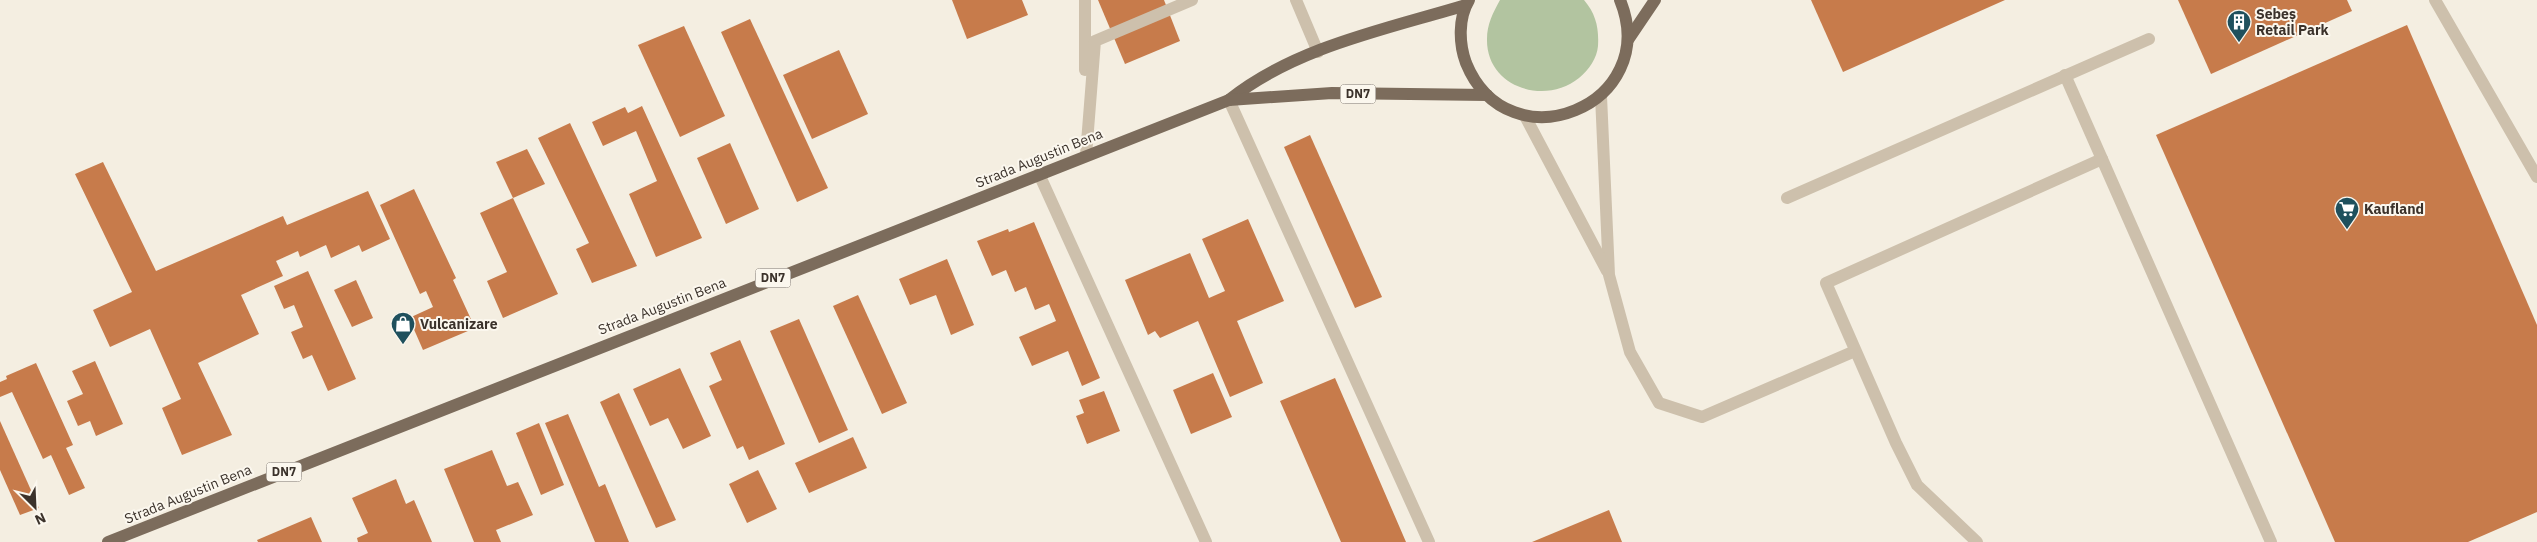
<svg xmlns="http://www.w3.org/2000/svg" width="2537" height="542" font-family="'IBM Plex Sans',sans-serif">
  <rect width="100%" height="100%" fill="#f4eee1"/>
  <path fill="#b2c4a0" d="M1500,0H1584C1596,14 1599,28 1598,46C1597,58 1589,70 1579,78C1545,106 1486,87 1487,39C1487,24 1493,13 1500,0Z"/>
  <g fill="#c77b4b">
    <path d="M952,0H1022L1028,15L967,39Z"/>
    <path d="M1098,0H1164L1180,41L1125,64Z"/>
    <path d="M1811,0H2005L1843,72Z"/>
    <path d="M2178,0H2347L2352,11L2211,74Z"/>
    <path d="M750,19L828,188L797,202L721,32Z"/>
    <path d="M2407,25L2537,325V512L2468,542H2335L2156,135Z"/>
    <path d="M684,26L725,116L680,137L638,45Z"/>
    <path d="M839,50L868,114L812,139L783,75Z"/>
    <path d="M642,106L702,238L656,257L629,194L657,181L636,131L603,146L592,122L625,107L628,113Z"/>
    <path d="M570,123L637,266L592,283L576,249L589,243L538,138Z"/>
    <path d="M1310,135L1382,297L1355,308L1284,147Z"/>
    <path d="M730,143L759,209L726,224L697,158Z"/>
    <path d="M527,149L545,184L513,198L496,162Z"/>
    <path d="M103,162L156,271L283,216L287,225L368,191L390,239L362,252L359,245L331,258L326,245L300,257L298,251L276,261L283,276L241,295L259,334L198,363L232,435L182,455L162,408L181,399L150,329L110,347L93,310L132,292L75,174Z"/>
    <path d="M414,189L456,278L453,280L475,328L423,350L409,318L433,307L426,291L420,294L380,205Z"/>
    <path d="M513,198L558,294L503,318L487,281L507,272L480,213Z"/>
    <path d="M1248,219L1284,301L1237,321L1263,383L1230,397L1198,321L1160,338L1155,331L1148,335L1125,280L1190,253L1209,298L1225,291L1202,239Z"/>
    <path d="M1034,222L1100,378L1082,386L1068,351L1032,366L1019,337L1056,321L1049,304L1035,310L1026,287L1015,292L1006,270L992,276L977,241L1008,229L1009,232Z"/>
    <path d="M947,259L974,325L951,335L936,295L910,305L899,279Z"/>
    <path d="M308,271L356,379L328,391L312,355L303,359L291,332L303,327L294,305L284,309L274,286Z"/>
    <path d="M356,280L373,318L352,327L334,290Z"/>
    <path d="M858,295L907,403L882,414L833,306Z"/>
    <path d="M799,319L848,430L819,443L770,331Z"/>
    <path d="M740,340L785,444L749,460L743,446L737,449L709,386L722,380L710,353Z"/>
    <path d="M95,361L123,424L96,436L90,421L78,426L67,401L83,394L72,371Z"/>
    <path d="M36,363L73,445L66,448L85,488L69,495L51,455L43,459L12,392L0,397V382L7,379L6,376Z"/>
    <path d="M680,368L711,436L683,449L668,418L650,426L633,389Z"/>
    <path d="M1213,373L1232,417L1191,434L1173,390Z"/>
    <path d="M1335,378L1358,431L1406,542H1341L1303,454L1280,401Z"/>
    <path d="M1104,391L1120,431L1087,444L1076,416L1084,413L1079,400Z"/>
    <path d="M619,393L676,520L656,528L600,402Z"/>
    <path d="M568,414L599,487L605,484L629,542H595L545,423Z"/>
    <path d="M0,421L39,508L20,515L0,470Z"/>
    <path d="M539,423L564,485L541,495L516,433Z"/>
    <path d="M853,437L867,468L809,493L795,463Z"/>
    <path d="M492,450L507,486L518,482L533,515L496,530L501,542H474L444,469Z"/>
    <path d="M758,470L777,509L747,523L729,484Z"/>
    <path d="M396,479L406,504L414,500L432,542H358L357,538L368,533L352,498Z"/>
    <path d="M1609,510L1622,542H1532Z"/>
    <path d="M311,517L322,542H258L257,540Z"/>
  </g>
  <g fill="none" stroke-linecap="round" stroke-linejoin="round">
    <g stroke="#cdc0ac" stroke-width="12">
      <path d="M1085,0V70"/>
      <path d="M1296,0L1318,52"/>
      <path d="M2435,0L2537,177"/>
      <path d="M2065,75L2102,159"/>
      <path d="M1601,96L1609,275L1630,352L1659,403L1702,417L1855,351"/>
      <path d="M1229,100L1429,542"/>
      <path d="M1525,116L1607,271"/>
      <path d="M1086,155L1095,41L1192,0"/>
      <path d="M1039,174L1206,542"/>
      <path d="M1787,198L2149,39"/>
      <path d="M1977,542L1917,485L1896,443L1826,283L2102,159L2271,542"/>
    </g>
    <g stroke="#7c6c5c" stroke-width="12">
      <path d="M1469,0C1458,18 1459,44 1466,63C1509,168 1663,105 1620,0"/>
      <path d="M1628,40L1655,0"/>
      <path d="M1229,100C1295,47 1387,29 1466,5"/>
      <path d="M108,542L1229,100L1332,93L1487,95"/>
    </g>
  </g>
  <defs>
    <symbol id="building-pin" viewBox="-11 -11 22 30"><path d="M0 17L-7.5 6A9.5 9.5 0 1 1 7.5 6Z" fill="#1f505d" stroke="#fbf7ee"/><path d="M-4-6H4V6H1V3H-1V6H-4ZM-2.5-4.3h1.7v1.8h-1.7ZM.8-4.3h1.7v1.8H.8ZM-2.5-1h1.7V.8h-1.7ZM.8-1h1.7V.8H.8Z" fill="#fff"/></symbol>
    <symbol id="supermarket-pin" viewBox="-11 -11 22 30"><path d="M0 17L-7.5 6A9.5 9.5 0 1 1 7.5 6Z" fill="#1f505d" stroke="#fbf7ee"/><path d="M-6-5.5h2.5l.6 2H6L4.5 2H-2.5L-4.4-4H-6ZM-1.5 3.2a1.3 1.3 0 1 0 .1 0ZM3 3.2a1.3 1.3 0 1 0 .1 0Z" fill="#fff"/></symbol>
    <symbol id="shop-pin" viewBox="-11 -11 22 30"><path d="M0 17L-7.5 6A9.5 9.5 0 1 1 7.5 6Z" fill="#1f505d" stroke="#fbf7ee"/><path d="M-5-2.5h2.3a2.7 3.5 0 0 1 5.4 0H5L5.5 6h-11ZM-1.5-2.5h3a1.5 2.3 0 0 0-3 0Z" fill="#fff"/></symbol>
  </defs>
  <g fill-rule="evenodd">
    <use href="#building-pin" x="2225" y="8" width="28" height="38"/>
    <use href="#supermarket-pin" x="2333" y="195" width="28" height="38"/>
    <use href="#shop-pin" x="389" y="310" width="28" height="38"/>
  </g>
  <g text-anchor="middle" stroke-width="4" stroke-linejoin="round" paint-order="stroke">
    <g fill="#fbf7ee" stroke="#756d66" stroke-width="1">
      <rect x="1340.5" y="84.5" width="35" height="19" rx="4"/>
      <rect x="755.5" y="268.5" width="35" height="19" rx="4"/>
      <rect x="266.5" y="462.5" width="35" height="19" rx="4"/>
    </g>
    <g font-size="12" font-weight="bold" fill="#3b322b">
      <text x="1358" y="98">DN7</text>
      <text x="773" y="282">DN7</text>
      <text x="284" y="476">DN7</text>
    </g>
    <g font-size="14" font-weight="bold" fill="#3b322b" stroke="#fbf7ee" text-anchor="start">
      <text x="2256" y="19">Sebeș<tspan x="2256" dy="16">Retail Park</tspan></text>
      <text x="2364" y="214">Kaufland</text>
      <text x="420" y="329">Vulcanizare</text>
    </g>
    <g font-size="14" fill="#3b322b" stroke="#fbf7ee">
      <text transform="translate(1039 158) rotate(-22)" y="5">Strada Augustin Bena</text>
      <text transform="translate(662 306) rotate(-21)" y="5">Strada Augustin Bena</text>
      <text transform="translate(188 494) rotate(-22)" y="5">Strada Augustin Bena</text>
    </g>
  </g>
  <g transform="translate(35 507) rotate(156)" stroke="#fbf7ee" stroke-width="4" paint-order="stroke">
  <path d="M0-4L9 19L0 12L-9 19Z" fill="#3b322b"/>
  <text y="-8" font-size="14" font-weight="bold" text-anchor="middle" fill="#3b322b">N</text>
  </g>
</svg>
